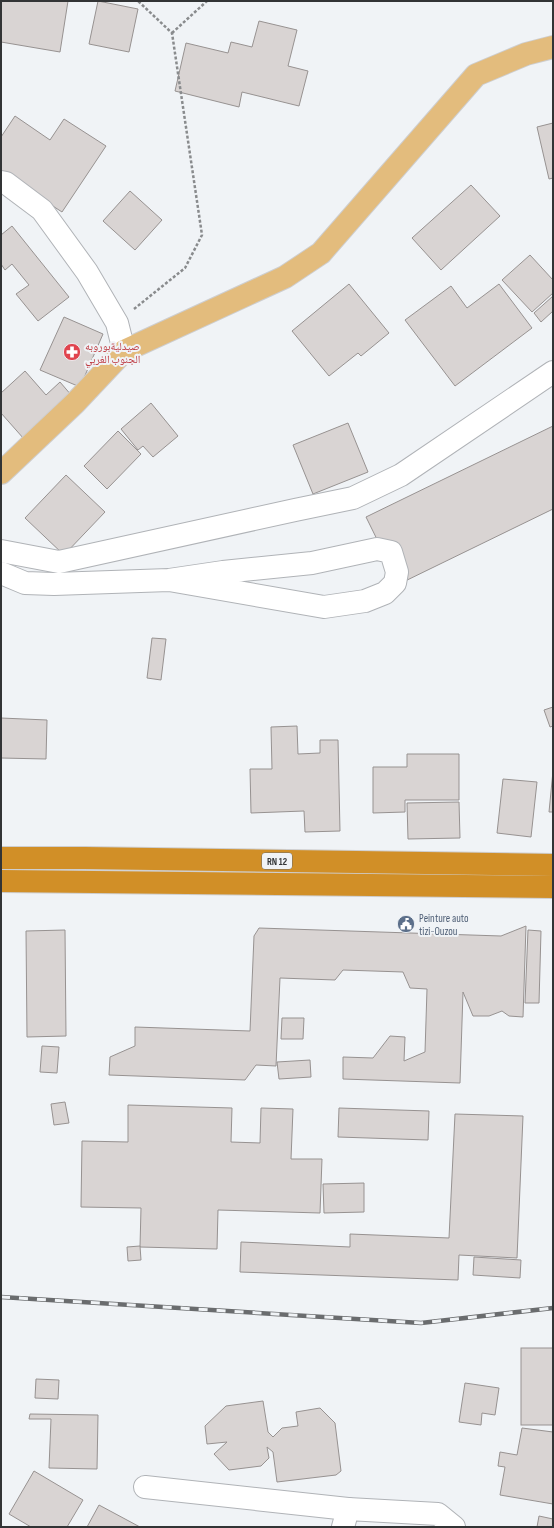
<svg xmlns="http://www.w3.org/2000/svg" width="554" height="1528" font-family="'Sofia Sans Condensed','Noto Naskh Arabic',sans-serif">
  <rect width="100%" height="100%" fill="#f0f3f6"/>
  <g fill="#d9d4d3" stroke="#979291">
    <path d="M1,1H68L60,52L1,42Z"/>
    <path d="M98,1L138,9L129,52L89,44Z"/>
    <path d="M259,21L297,30L288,66L308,71L299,106L242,92L239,107L175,91L186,43L228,53L231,42L252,47Z"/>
    <path d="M15,116L50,140L64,119L106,146L62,212L1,172V137Z"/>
    <path d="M553,123V178L549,179L537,127Z"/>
    <path d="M471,185L500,216L441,270L412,238Z"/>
    <path d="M130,191L162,220L135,250L103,221Z"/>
    <path d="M12,226L69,297L38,321L16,294L29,285L12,264L5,270L1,264V235Z"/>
    <path d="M530,255L553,280V293L532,312L502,280Z"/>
    <path d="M349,284L389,333L361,356L358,353L329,376L292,331Z"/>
    <path d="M499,284L532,328L455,386L405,320L451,286L467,308Z"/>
    <path d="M553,296V311L541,322L534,313Z"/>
    <path d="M64,317L103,334L80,387L40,370Z"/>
    <path d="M25,371L46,395L60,382L72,396L24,439L1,413V393Z"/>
    <path d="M151,403L178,436L153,457L143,446L138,450L121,429Z"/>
    <path d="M348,423L368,472L313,494L293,445Z"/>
    <path d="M553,426V509L399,584L366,517Z"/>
    <path d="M118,431L141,454L107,489L84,466Z"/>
    <path d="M66,475L105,512L64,555L25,518Z"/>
    <path d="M152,638L166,639L161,680L147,678Z"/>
    <path d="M553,707V726L550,727L544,710Z"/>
    <path d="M1,718L47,720L46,759L1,758Z"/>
    <path d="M297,726L298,754L320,753V740H338L340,831L305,832L304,811L251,813L250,769H272L271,727Z"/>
    <path d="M407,754H459V800H405V812L373,813V767H407Z"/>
    <path d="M553,771V812H549Z"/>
    <path d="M503,779L537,782L531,837L497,833Z"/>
    <path d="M459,802L460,838L408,839L407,803Z"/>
    <path d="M526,926L523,1017L509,1016L502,1011L489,1016H473L463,992L460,1083L343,1079V1057L373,1058L390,1036L405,1037L404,1061L425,1052L427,989L410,988L403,972L343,970L335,980L280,978L276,1066L256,1065L245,1080L109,1075L110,1057L135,1046V1027L250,1031L254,936L259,928L501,936Z"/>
    <path d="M65,930L66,1036L27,1037L26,931Z"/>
    <path d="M528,930L541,931L539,1003H525Z"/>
    <path d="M282,1018H304L303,1039H281Z"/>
    <path d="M42,1046L59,1047L57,1073L40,1072Z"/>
    <path d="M310,1060L311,1077L279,1079L277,1062Z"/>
    <path d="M65,1102L69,1123L54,1125L51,1104Z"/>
    <path d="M128,1105L232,1108L231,1142L260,1143L261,1108L293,1109L291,1159H322L320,1213L218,1210L217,1249L140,1247L141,1208L81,1207L82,1141L128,1142Z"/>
    <path d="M339,1108L429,1111L428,1140L338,1137Z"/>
    <path d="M455,1114L523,1116L517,1258L459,1255L458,1280L240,1272L241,1242L350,1247V1234L449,1238Z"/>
    <path d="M364,1183V1212L324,1213L323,1184Z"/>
    <path d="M140,1246L141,1260L128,1261L127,1247Z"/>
    <path d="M474,1257L521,1260L520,1278L473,1275Z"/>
    <rect x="521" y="1348" width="32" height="77"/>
    <path d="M36,1379L59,1380L58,1399L35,1398Z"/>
    <path d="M465,1383L499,1388L495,1415L482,1413L481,1425L459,1422Z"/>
    <path d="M263,1401L268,1432L273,1437L282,1428L298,1426L296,1412L320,1408L335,1423L341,1471L336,1475L277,1482L273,1452L267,1447L269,1458L261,1466L229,1470L214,1454L227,1442L207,1444L205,1426L226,1406Z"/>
    <path d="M30,1414L98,1415L97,1469L49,1468L51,1419H29Z"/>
    <path d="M522,1428L553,1432V1504L500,1495L505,1467L498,1466L500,1452L517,1455Z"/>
    <path d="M34,1471L83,1500L67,1527H31L9,1514Z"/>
    <path d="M99,1505L140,1527H87Z"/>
    <path d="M539,1516L553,1519V1527H537Z"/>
  </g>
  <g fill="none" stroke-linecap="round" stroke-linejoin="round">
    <defs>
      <g id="minor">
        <path d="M1,182L6,183L42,210L87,272L117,323L124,351"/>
        <path d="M1,551L59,562L295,510L353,498L401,475L553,372"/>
        <path d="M1,573L25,583L54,584L169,580L223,572L312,563L377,549L391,552L397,572L395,583L385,593L365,601L324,607L169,580"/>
        <path d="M145,1487L348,1509"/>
        <path d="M343,1527L348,1509L438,1514L454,1527"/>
      </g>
      <path id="major" d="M1,473L75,403L124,351L285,277L321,253L476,75L526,54L553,47"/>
      <g id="highway">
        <path d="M1,858H85L553,865"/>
        <path d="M1,881L553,887"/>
      </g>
    </defs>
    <use href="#minor" stroke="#b0b3b7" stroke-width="24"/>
    <use href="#major" stroke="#cececf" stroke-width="24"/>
    <use href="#highway" stroke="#cececf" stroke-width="24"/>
    <g stroke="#898b8d" stroke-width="2.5" stroke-dasharray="3 2" stroke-linecap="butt">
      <path d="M172,33L207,1"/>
      <path d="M134,309L185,268L202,235L172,33L138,1"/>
    </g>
    <use href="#minor" stroke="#fff" stroke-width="22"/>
    <use href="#major" stroke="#e3bc7d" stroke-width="22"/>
    <use href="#highway" stroke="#d18f27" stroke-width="22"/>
    <defs>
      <path id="rail" d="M1,1297L421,1323L553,1308"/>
    </defs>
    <use href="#rail" stroke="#6a6c6e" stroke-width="4.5"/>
    <use href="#rail" stroke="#f0f3f6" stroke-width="3" stroke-dasharray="9" stroke-linecap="butt"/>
  </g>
  <defs>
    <symbol id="pharmacy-disc" viewBox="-11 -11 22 22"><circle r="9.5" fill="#e0444e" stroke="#f0f3f6"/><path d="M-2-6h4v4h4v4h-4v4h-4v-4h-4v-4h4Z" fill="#fff"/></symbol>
    <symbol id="civic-disc" viewBox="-11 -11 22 22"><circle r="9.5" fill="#5c6f8a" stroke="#f0f3f6"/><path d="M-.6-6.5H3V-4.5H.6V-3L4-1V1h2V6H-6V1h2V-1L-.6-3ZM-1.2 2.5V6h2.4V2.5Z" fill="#fff"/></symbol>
  </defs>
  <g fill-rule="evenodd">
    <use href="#pharmacy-disc" x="62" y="342" width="20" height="20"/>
    <use href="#civic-disc" x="396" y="914" width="20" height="20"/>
  </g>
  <g text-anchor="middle" stroke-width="4" stroke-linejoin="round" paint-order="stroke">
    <rect fill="#f0f3f6" stroke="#6b6d6f" stroke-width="1" x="262" y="853" width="30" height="16" rx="3"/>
    <g font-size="10" font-weight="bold" fill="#323435">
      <text x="277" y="865">RN 12</text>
    </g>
    <g font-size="11" fill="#be3a42" stroke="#f0f3f6" text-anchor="start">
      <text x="85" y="350">صيدليةبوروبه<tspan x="85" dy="13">الجنوب الغربي</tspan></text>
    </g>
    <g font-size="11" fill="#4e5e75" stroke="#f0f3f6" text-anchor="start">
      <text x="419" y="922">Peinture auto<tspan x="419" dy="13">tizi-Ouzou</tspan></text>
    </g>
  </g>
  <rect width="554" height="1528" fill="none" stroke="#323435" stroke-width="4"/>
</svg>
